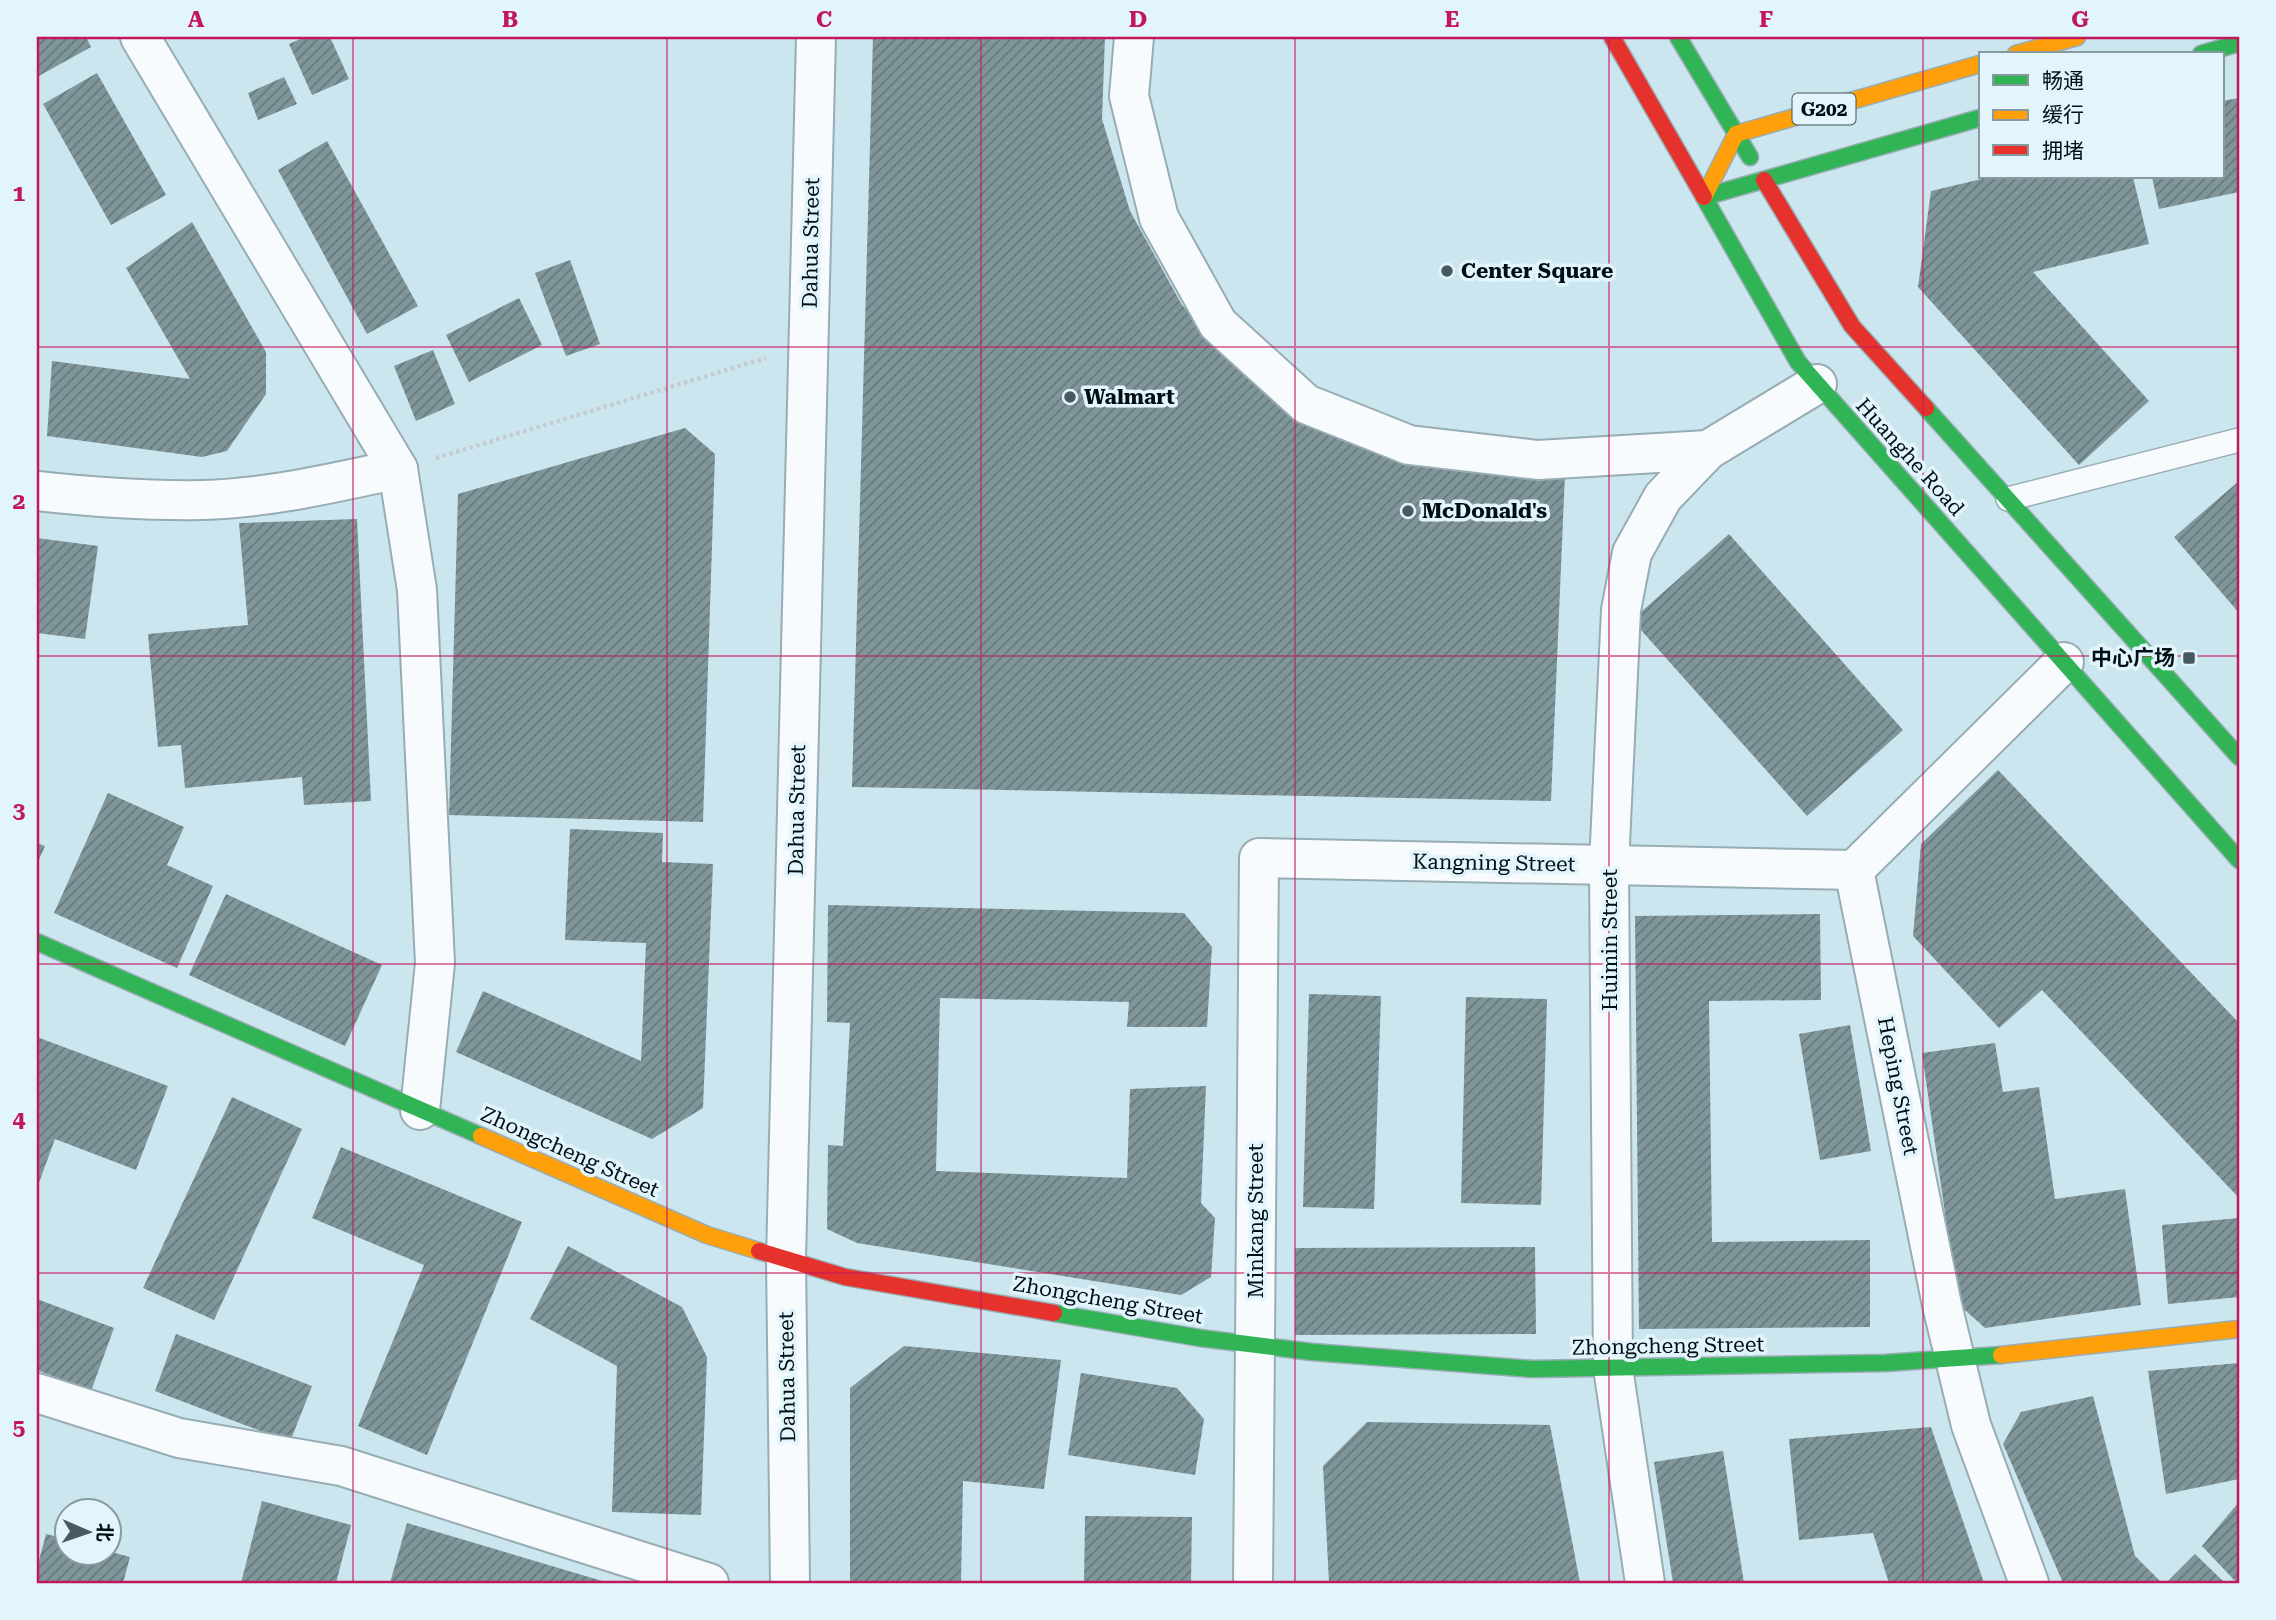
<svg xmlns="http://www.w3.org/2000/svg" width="2276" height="1620" font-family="'Roboto Serif','Noto Sans SC',serif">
  <defs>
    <pattern id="building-hatch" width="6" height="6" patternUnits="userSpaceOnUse" patternTransform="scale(1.75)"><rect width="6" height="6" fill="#80969a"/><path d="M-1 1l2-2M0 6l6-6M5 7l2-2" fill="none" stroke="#66797c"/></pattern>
  </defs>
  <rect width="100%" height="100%" fill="#cce6ef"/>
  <g fill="url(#building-hatch)">
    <path d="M37,37H86L91,47L37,77Z"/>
    <path d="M305,37H330L349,79L312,95L289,44Z"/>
    <path d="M873,37H1105L1102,119L1130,211L1182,305L1243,370L1312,424L1565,473L1551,801L852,787Z"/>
    <path d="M97,73L166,195L111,225L43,104Z"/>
    <path d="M284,77L297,104L258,120L248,93Z"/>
    <path d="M2239,98V192L2159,209L2152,177H2222V101Z"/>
    <path d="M327,141L418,306L367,334L278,170Z"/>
    <path d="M1990,177H2133L2149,244L2033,272L2149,401L2079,465L1918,287L1931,191Z"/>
    <path d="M192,222L266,352V394L227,451L202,457L47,436L52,361L190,379L126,268Z"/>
    <path d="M570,260L600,344L566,356L535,273Z"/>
    <path d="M519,298L542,345L469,382L446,335Z"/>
    <path d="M433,350L455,404L416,421L394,366Z"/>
    <path d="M685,428L715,454L703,822L449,815L458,494Z"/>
    <path d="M2239,481V613L2174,537Z"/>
    <path d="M357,519L371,801L304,805L302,777L185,788L181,745L158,747L148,634L248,625L239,523Z"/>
    <path d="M1729,534L1903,730L1807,816L1632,620Z"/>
    <path d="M37,538L98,546L85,639L37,633Z"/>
    <path d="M1998,770L2239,1023V1198L2042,990L1999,1028L1913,936L1921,844Z"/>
    <path d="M108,793L184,827L167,865L213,886L177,968L54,913Z"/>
    <path d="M570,829L663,833L662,862L713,864L703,1108L652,1139L456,1052L483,991L641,1061L646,943L565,940Z"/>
    <path d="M37,843L45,846L37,864Z"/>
    <path d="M226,894L382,965L345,1046L189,975Z"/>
    <path d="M828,905L1184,913L1212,947L1207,1027H1127L1129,1002L940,998L936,1171L1127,1178L1130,1089L1206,1086L1201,1203L1215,1218L1211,1277L1181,1295L857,1243L827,1229L828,1145L843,1146L850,1023L827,1022Z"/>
    <path d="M1820,914L1821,1000L1709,1001L1712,1242L1870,1240V1327L1639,1329L1635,916Z"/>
    <path d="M1309,994L1381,996L1374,1209L1303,1207Z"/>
    <path d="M1466,997L1547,999L1541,1205L1461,1203Z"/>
    <path d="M1850,1025L1871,1151L1820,1160L1799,1034Z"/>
    <path d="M37,1037L168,1086L136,1170L55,1139L37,1188Z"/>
    <path d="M1995,1043L2003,1092L2039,1087L2055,1199L2125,1189L2141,1305L1985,1328L1958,1304L1922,1053Z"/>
    <path d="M232,1097L302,1129L214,1320L143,1288Z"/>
    <path d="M341,1147L522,1222L427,1455L358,1426L424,1265L312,1218Z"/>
    <path d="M2239,1218V1297L2168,1304L2162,1225Z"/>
    <path d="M568,1246L682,1307L707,1357L701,1515L612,1512L617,1366L530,1319Z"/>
    <path d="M1535,1247L1536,1334L1295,1335V1248Z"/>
    <path d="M37,1299L114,1328L91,1391L37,1370Z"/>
    <path d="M176,1334L312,1386L290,1442L155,1391Z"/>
    <path d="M904,1346L1061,1360L1044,1489L963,1481L961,1583H850V1388Z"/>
    <path d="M2239,1363V1479L2166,1494L2148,1371Z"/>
    <path d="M1081,1373L1177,1388L1204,1419L1195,1475L1068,1455Z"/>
    <path d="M2093,1396L2135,1556L2162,1583H2063L2003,1444L2021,1412Z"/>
    <path d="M1367,1422L1550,1425L1580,1583H1329L1323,1466Z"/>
    <path d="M1931,1427L1984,1583H1889L1873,1533L1799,1540L1789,1439Z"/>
    <path d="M1723,1451L1744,1583H1673L1654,1462Z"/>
    <path d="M262,1501L351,1525L336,1583H241Z"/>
    <path d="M2239,1502V1583H2237L2202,1546Z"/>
    <path d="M1085,1516L1192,1517L1191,1583H1084Z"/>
    <path d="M407,1523L609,1583H390Z"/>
    <path d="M46,1534L66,1539V1554H108V1551L130,1557L123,1583H37V1568Z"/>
    <path d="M2195,1554L2225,1583H2166Z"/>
  </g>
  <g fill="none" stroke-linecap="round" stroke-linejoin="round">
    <defs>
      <path id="lane" d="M2008,499L2239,440"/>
      <g id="street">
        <path d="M140,37L398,469L417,590L435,963L420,1110"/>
        <path d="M1134,37L1129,96L1159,218L1218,324L1306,404L1409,445L1538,460L1708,450"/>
        <path d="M37,491C92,497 147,501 203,500C269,498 334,483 398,469"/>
        <path d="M37,1393L179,1438L341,1466L709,1583"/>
        <path d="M790,1583L786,1259L816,37"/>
        <path d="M1253,1583L1259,858L1854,870"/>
        <path d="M1645,1583L1613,1368L1609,865L1621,610L1632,553L1663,497L1708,450L1817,384"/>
        <path d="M2029,1583L1971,1425L1942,1305L1854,870L2064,662"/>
      </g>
      <g id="fast">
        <path d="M1678,37L1750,157"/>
        <path d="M2201,54L2239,43"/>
        <path d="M1704,197L1798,362L2239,860"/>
        <path d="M1704,197L1980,118"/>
        <path d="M1926,408L2239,757"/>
        <path d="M37,942L481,1136"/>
        <path d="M1054,1313L1200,1338L1312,1352L1532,1369L1885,1363L2001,1355"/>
      </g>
      <g id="slow">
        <path d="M2016,54L2077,37"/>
        <path d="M1704,197L1736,134L1980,64"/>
        <path d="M481,1136L707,1235L759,1251"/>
        <path d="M2001,1355L2239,1329"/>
      </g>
      <g id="jam">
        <path d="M1612,37L1704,197"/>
        <path d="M1764,180L1852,326L1926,408"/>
        <path d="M759,1251L845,1277L1054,1313"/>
      </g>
    </defs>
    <use href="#lane" stroke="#98acb3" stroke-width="26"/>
    <use href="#street" stroke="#98acb3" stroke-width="42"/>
    <use href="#fast" stroke="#98acb3" stroke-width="19"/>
    <use href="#slow" stroke="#98acb3" stroke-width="19"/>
    <use href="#jam" stroke="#98acb3" stroke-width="19"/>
    <path stroke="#c5ccd0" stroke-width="4.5" stroke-dasharray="3.5 3.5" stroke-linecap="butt" d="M436,458L766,358"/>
    <use href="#lane" stroke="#f7fbfd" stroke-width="23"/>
    <use href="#street" stroke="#f7fbfd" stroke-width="38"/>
    <use href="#fast" stroke="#30b455" stroke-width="16"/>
    <use href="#slow" stroke="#ff9f0a" stroke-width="16"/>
    <use href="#jam" stroke="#e5322d" stroke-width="16"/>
  </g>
  <path fill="none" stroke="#c2185b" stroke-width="2" stroke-opacity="0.55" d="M353,37V1583M667,37V1583M981,37V1583M1295,37V1583M1609,37V1583M1923,37V1583M37,347H2239M37,656H2239M37,964H2239M37,1273H2239"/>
  <g fill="#485a61" stroke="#e2f5fc" stroke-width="2.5">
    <circle cx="1447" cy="271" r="7"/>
    <circle cx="1070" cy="397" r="7"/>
    <circle cx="1408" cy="511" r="7"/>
    <rect x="2182" y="651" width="14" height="14" rx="3.5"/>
  </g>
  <g text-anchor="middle" stroke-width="7" stroke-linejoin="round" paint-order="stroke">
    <rect fill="#e2f5fc" stroke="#44545a" stroke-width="2" x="1792.5" y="93.5" width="63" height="31" rx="5"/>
    <g font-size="19" font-weight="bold" fill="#010f14">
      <text x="1824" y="116">G202</text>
    </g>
    <g font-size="21" fill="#010f14" stroke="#e2f5fc">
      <text transform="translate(811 243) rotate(-89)" y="7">Dahua Street</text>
      <text transform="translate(1910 457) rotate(48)" y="7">Huanghe Road</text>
      <text transform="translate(797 810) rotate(-89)" y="7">Dahua Street</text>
      <text transform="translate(1494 863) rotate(1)" y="7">Kangning Street</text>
      <text transform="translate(1610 940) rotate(-90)" y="7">Huimin Street</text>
      <text transform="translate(1898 1086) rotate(79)" y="7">Heping Street</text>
      <text transform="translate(570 1152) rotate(24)" y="7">Zhongcheng Street</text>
      <text transform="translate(1256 1221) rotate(-90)" y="7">Minkang Street</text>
      <text transform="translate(1108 1300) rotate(10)" y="7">Zhongcheng Street</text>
      <text transform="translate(1668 1346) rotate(-1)" y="7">Zhongcheng Street</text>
      <text transform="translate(787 1377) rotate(-91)" y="7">Dahua Street</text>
    </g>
    <g font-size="21" font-weight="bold" fill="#010f14" stroke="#e2f5fc" text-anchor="start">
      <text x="1461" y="278">Center Square</text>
      <text x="1084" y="404">Walmart</text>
      <text x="1422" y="518">McDonald's</text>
      <text x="2175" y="665" text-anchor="end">中心广场</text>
    </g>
  </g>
  <rect width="2276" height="1620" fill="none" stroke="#e2f5fc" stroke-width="77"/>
  <rect x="1979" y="52" width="245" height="126" fill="#e2f5fc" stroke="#88999f" stroke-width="2"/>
  <rect x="1993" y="75" width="35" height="10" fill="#30b455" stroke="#88999f" stroke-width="2"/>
  <text x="2042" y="88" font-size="21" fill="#010f14">畅通</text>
  <rect x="1993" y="110" width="35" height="10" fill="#ff9f0a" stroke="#88999f" stroke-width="2"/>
  <text x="2042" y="122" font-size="21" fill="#010f14">缓行</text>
  <rect x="1993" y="145" width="35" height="10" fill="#e5322d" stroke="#88999f" stroke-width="2"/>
  <text x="2042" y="158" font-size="21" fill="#010f14">拥堵</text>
  <g transform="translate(88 1532) rotate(92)"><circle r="33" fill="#e2f5fc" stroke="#88999f" stroke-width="2"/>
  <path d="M0-5L12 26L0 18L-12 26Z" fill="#485a61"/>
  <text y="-10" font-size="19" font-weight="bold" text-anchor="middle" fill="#010f14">北</text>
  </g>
  <rect x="38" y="38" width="2200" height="1544" fill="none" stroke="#c2185b" stroke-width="2.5"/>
  <g font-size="23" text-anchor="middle" font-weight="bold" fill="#c2185b">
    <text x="196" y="27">A</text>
    <text x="510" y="27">B</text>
    <text x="824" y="27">C</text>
    <text x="1138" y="27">D</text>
    <text x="1452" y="27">E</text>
    <text x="1766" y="27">F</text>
    <text x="2080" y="27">G</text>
    <text x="19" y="201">1</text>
    <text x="19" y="509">2</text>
    <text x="19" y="818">3</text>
    <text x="19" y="1127">4</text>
    <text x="19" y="1435">5</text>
  </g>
</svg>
